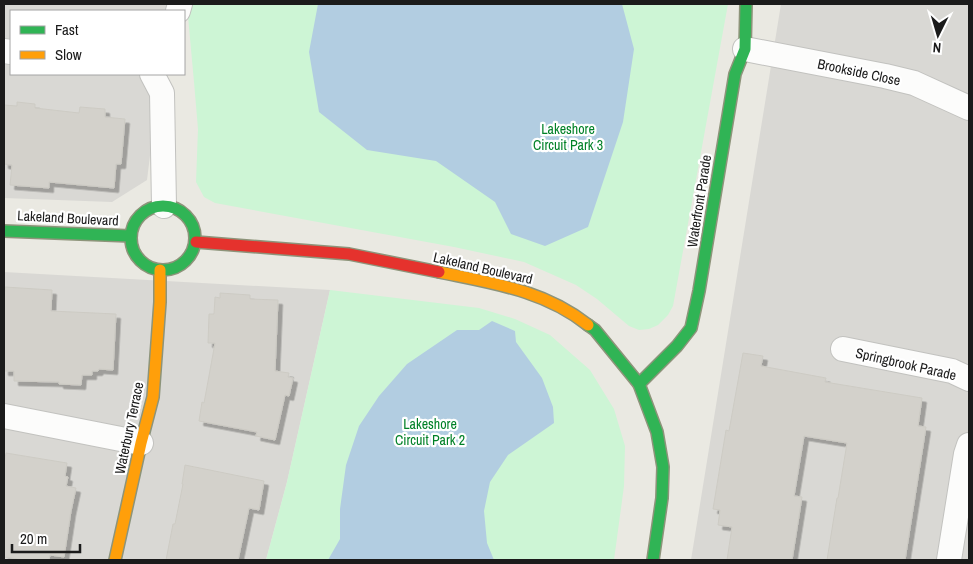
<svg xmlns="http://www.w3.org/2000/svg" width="973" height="564" font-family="'Archivo Narrow',sans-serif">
  <defs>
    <filter id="shadow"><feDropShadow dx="4.5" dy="4.5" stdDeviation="0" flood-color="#0004"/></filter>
  </defs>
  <rect width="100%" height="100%" fill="#eae9e2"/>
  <g fill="#d9d8d4">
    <path d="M4,4H168L167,11H11V74H160L147,180L112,202L4,198Z"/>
    <path d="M781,4H969V560H691Z"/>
    <path d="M4,272L330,290L287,482L266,560H4Z"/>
  </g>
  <g fill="#cdf5d5">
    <path d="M190,4H728L673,306L668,315L658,325L649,329L639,330L629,326L597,299L576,285L524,262L454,247L215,203L204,197L196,182L198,129L194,82L188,16Z"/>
    <path d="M330,290L479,308L515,319L550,335L590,370L614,409L625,446L624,486L614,560H266L287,482Z"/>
  </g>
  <g fill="#b2cde1">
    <path d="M318,4H622L634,49L623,122L588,227L545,246L511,234L495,202L436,161L367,150L319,112L309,52Z"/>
    <path d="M492,321L515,331L516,342L542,378L553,407L554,423L508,455L490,482L484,511L487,543L494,560H328L340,539V509L346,465L359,426L379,396L407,364L457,330H479Z"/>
  </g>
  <g fill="#d3d1cb" stroke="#cdcbc4" filter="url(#shadow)">
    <path d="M17,102L35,104V108L79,113L80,107L105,109V117L125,119L121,164H116L114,188L49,182V188L10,185L12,165L4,164V105L17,106Z"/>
    <path d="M5,287L52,290L51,311L116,314L113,370L99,369L98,371H92V375H82L81,385L59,384V382L14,381V371H4V298Z"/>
    <path d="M220,293L250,295V299L278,300L275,371L289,373L288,377L293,378L289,396L285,395L275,440L256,436L257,432L199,421L202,402L204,403L215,343H208L209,314H214L215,297L220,298Z"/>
    <path d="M743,353L763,356L761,366L826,378L825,382L922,398L918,426L926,427L905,560H827L837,498H838L847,443L804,436L794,496L802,497L792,560H727L732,527L718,525L720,510L713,509L726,430L729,431Z"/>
    <path d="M6,453L67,463L65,476L68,477L66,486L76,488L71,511L64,557L50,555L49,560H24L4,557V464Z"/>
    <path d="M185,465L264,481L259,510L249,508L238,560H166L173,524H175L183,484H182Z"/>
  </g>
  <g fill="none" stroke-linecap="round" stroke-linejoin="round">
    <defs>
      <g id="street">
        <path d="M178,11L180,4"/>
        <path d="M745,49L885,76L914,83L969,108"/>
        <path d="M4,51L11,52"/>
        <path d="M152,74L162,93L164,206"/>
        <path d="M843,349L952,371L969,379"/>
        <path d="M4,416L141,443"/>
        <path d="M949,560L966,454L969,445"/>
      </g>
      <g id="fast">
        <circle cx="163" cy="238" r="32"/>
        <path d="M4,231L131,236"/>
        <path d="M588,325L595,330L639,384L657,432L663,467L662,498L653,560"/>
        <path d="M639,384L677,346L691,328L699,291L735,74L745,49L746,4"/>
      </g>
      <g id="slow">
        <path d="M439,272C492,283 544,290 588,325"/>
        <path d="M115,560L141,443L153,397L160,302V270"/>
      </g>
      <path id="jam" d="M196,242L349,254L439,272"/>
    </defs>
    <use href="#street" stroke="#c2c2bf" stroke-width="26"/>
    <use href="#fast" stroke="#8d947a" stroke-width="14"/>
    <use href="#slow" stroke="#8d947a" stroke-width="14"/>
    <use href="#jam" stroke="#8d947a" stroke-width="14"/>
    <use href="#street" stroke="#fcfcfb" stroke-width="24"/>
    <use href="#fast" stroke="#30b455" stroke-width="11"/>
    <use href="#slow" stroke="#ff9f0a" stroke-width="11"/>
    <use href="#jam" stroke="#e5322d" stroke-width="11"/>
  </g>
  <g text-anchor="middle" stroke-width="4.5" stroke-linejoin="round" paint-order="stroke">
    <g font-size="14" fill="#1b1b1b" stroke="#fff">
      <text transform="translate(859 72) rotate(12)" y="5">Brookside Close</text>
      <text transform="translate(699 201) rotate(-81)" y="5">Waterfront Parade</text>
      <text transform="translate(68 218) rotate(3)" y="5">Lakeland Boulevard</text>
      <text transform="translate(483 268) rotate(13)" y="5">Lakeland Boulevard</text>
      <text transform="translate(906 364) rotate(13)" y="5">Springbrook Parade</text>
      <text transform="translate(129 428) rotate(-78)" y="5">Waterbury Terrace</text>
    </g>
    <g font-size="14" fill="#008127" stroke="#fff">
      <text x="568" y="134">Lakeshore<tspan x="568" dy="16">Circuit Park 3</tspan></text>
      <text x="430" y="429">Lakeshore<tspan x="430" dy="16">Circuit Park 2</tspan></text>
    </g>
  </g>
  <rect width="973" height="564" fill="none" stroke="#1b1b1b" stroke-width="10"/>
  <rect x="10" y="10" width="175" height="65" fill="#ffffff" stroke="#a4a4a4"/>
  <rect x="20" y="26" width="25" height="8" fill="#30b455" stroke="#a4a4a4"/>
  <text x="55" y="35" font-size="15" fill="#1b1b1b">Fast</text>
  <rect x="20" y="51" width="25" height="8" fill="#ff9f0a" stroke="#a4a4a4"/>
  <text x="55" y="60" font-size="15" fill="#1b1b1b">Slow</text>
  <g transform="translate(938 35) rotate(185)" stroke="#ffffff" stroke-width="4" paint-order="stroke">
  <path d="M0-4L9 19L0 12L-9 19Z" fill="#1b1b1b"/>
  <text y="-8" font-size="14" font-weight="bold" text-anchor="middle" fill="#1b1b1b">N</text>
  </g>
  <path d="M12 544v8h68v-8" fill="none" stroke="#1b1b1b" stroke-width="2.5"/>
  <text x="20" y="544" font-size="15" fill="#1b1b1b" stroke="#ffffff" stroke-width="4" paint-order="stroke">20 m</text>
</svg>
